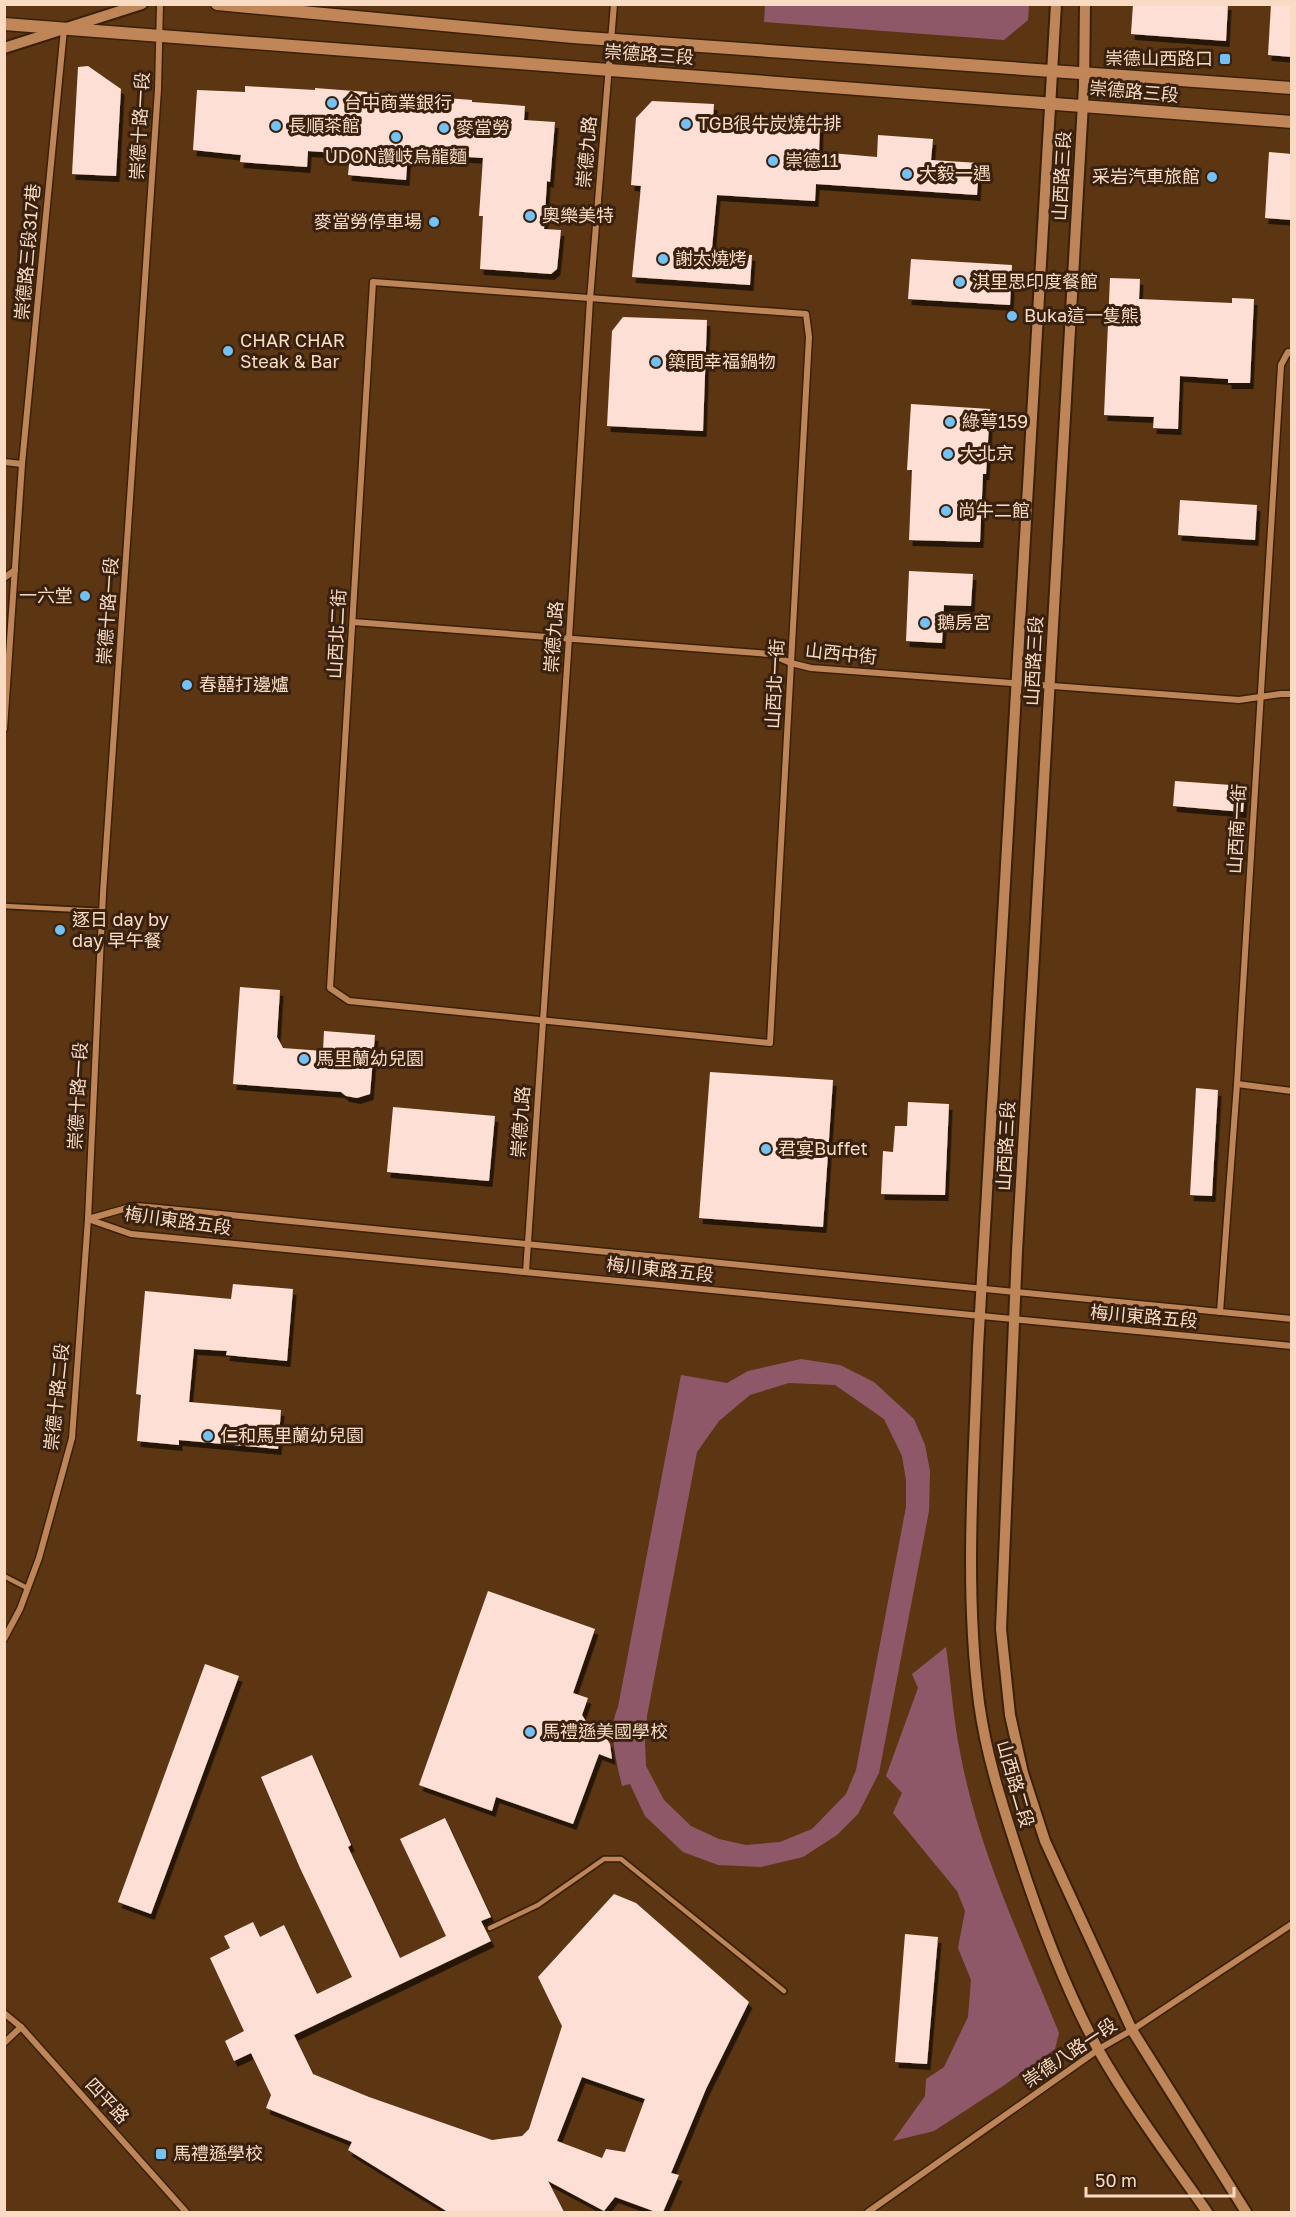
<svg xmlns="http://www.w3.org/2000/svg" width="1296" height="2217" font-family="'Golos Text','Noto Sans TC',sans-serif">
  <defs>
    <filter id="shadow"><feDropShadow dx="3.5" dy="6" stdDeviation="0" flood-color="#0009"/></filter>
  </defs>
  <rect width="100%" height="100%" fill="#5c3613"/>
  <g fill="#8f5869" fill-rule="evenodd">
    <path d="M765,5V4L1029,5L1028,20L1004,40L764,22Z"/>
    <path d="M801,1359L840,1365L874,1382L914,1419L925,1445L930,1471L929,1511L879,1773L858,1814L837,1835L803,1857L761,1867L718,1865L683,1852L645,1816L630,1784L622,1786C617,1763 607,1729 618,1707L681,1375L727,1383L748,1371ZM789,1383L835,1385L884,1419L902,1456L906,1480V1507L856,1770L846,1794L812,1829L780,1842L746,1845L719,1839L691,1826L664,1800L646,1766L645,1741L647,1716L697,1452L719,1421L750,1395Z"/>
    <path d="M946,1647C951,1682 953,1718 960,1752C978,1850 1022,1941 1059,2033L1055,2049L1003,2086L934,2131L893,2141L925,2096L926,2079L944,2067L968,2017L971,1980L958,1948L965,1911L957,1891L893,1813L902,1793L886,1776L918,1688L912,1674Z"/>
  </g>
  <g fill="#fedfd5" fill-rule="evenodd" filter="url(#shadow)">
    <path d="M1133,4H1228L1226,41L1131,34Z"/>
    <path d="M1271,4H1292V57L1268,55Z"/>
    <path d="M88,66L121,89L116,176L72,174L78,67Z"/>
    <path d="M245,86L315,90V88L472,100V102L525,106L524,120L555,122L550,182L547,181L544,229L561,230L557,269L551,274L480,269L483,216H479L483,158L408,153L406,180L348,175L350,154L308,151L307,167L240,162L241,155L193,150L197,90L245,92Z"/>
    <path d="M652,101L714,104L713,119L820,127L819,152L877,157L878,135L933,139L931,160L979,163L977,195L816,184L815,201L717,195L712,248L723,249L722,254L752,255L750,285L632,277L641,186L631,185L636,118Z"/>
    <path d="M1269,152L1292,154V220L1265,218Z"/>
    <path d="M911,259L1012,265L1010,305L908,299Z"/>
    <path d="M1110,278L1140,279L1139,299L1232,303V298L1254,299L1250,383H1228V379L1180,376L1178,429L1153,428L1154,417L1104,415Z"/>
    <path d="M623,317L707,320L703,431L607,426L612,331Z"/>
    <path d="M911,404L990,409L986,474H983L980,542L909,540L912,470H907Z"/>
    <path d="M1180,500L1257,505L1255,540L1178,535Z"/>
    <path d="M909,571L973,574L971,606L944,605L942,643L906,641Z"/>
    <path d="M1175,781L1245,786L1243,812L1173,806Z"/>
    <path d="M240,987L280,990L277,1037L283,1048L323,1051L324,1031L375,1035L370,1094L357,1098L346,1096L341,1092L233,1084Z"/>
    <path d="M710,1072L833,1080L823,1227L699,1218Z"/>
    <path d="M1196,1088L1218,1090L1212,1196L1190,1195Z"/>
    <path d="M908,1102L949,1104L945,1195L881,1194L883,1151L893,1152L895,1126H907Z"/>
    <path d="M393,1107L495,1116L489,1181L387,1172Z"/>
    <path d="M233,1284L293,1289L287,1361L226,1355L227,1351L194,1349L189,1402L281,1410L278,1449L179,1440V1445L137,1441L141,1395L136,1394L145,1291L231,1299Z"/>
    <path d="M488,1591L595,1629L573,1693L588,1698L582,1715L594,1734L607,1739L610,1744L612,1759L599,1754L573,1824L496,1797L492,1811L419,1785Z"/>
    <path d="M205,1664L239,1676L151,1914L118,1902Z"/>
    <path d="M312,1755L351,1845L348,1847L400,1958L446,1936L400,1839L445,1818L491,1917L481,1921L491,1941L294,2035L313,2074L369,2097L492,2140L522,2136L529,2129L562,2026L538,1977L614,1894L636,1903L749,2002L706,2089L671,2173L679,2175L663,2212H656L615,2197L604,2211L548,2181L564,2212H448L348,2150L352,2142L266,2108L271,2095L251,2053L234,2061L225,2041L244,2031L210,1958L230,1948L224,1936L253,1922L260,1937L284,1925L317,1994L352,1977L300,1868L261,1777ZM582,2077L645,2099L625,2152L606,2149L602,2158L557,2141Z"/>
    <path d="M905,1934L938,1937L927,2064L895,2062Z"/>
  </g>
  <g fill="none" stroke-linecap="round" stroke-linejoin="round">
    <defs>
      <g id="service">
        <path d="M4,906L102,911"/>
        <path d="M4,1576L27,1588"/>
        <path d="M490,1928L538,1905L604,1859H621L784,1991"/>
      </g>
      <g id="minor">
        <path d="M373,282L806,314L809,337L770,1043L349,1001L330,988Z"/>
        <path d="M4,462L22,464"/>
        <path d="M4,578L15,570"/>
        <path d="M353,622L770,654L791,663L811,668L1239,700L1281,694H1292"/>
        <path d="M4,729L22,464L64,29"/>
        <path d="M1237,1084L1292,1091"/>
        <path d="M88,1219L131,1234L1292,1346"/>
        <path d="M88,1219L134,1206L148,1207L1292,1319"/>
        <path d="M526,1272L569,638L590,299L614,4"/>
        <path d="M1220,1312L1237,1084L1281,365L1288,352L1292,353"/>
        <path d="M4,1639L20,1609L39,1558L72,1438L88,1219L103,893L158,89L160,4"/>
        <path d="M4,2013L21,2027L186,2212"/>
        <path d="M4,2043L21,2027"/>
        <path d="M868,2212L1099,2049L1132,2030L1292,1924"/>
      </g>
      <g id="tertiary">
        <path d="M1056,4L978,1347C974,1465 964,1585 979,1703C986,1754 1001,1801 1017,1850C1039,1919 1064,1987 1099,2051C1131,2107 1170,2159 1207,2212"/>
        <path d="M1085,4L1084,86L1017,1251L1001,1629L1010,1715L1023,1773L1045,1841L1132,2030L1246,2212"/>
        <path d="M4,48L142,4"/>
      </g>
      <g id="secondary">
        <path d="M217,4L573,37L1292,88"/>
        <path d="M4,24L1292,122"/>
      </g>
    </defs>
    <use href="#service" stroke="#3a2007" stroke-width="8"/>
    <use href="#minor" stroke="#3a2007" stroke-width="9"/>
    <use href="#tertiary" stroke="#3a2007" stroke-width="14"/>
    <use href="#secondary" stroke="#3a2007" stroke-width="15"/>
    <use href="#service" stroke="#bd8558" stroke-width="4.5"/>
    <use href="#minor" stroke="#bd8558" stroke-width="6"/>
    <use href="#tertiary" stroke="#bd8558" stroke-width="10"/>
    <use href="#secondary" stroke="#c08657" stroke-width="12"/>
  </g>
  <g fill="#73c1f5" stroke="#38210f" stroke-width="2">
    <rect x="1219" y="53" width="12" height="12" rx="3"/>
    <circle cx="332" cy="103" r="6"/>
    <circle cx="686" cy="124" r="6"/>
    <circle cx="276" cy="126" r="6"/>
    <circle cx="444" cy="128" r="6"/>
    <circle cx="396" cy="137" r="6"/>
    <circle cx="773" cy="161" r="6"/>
    <circle cx="907" cy="174" r="6"/>
    <circle cx="1212" cy="177" r="6"/>
    <circle cx="530" cy="216" r="6"/>
    <circle cx="434" cy="222" r="6"/>
    <circle cx="663" cy="259" r="6"/>
    <circle cx="960" cy="282" r="6"/>
    <circle cx="1012" cy="316" r="6"/>
    <circle cx="228" cy="351" r="6"/>
    <circle cx="656" cy="362" r="6"/>
    <circle cx="950" cy="422" r="6"/>
    <circle cx="948" cy="454" r="6"/>
    <circle cx="946" cy="511" r="6"/>
    <circle cx="85" cy="596" r="6"/>
    <circle cx="925" cy="623" r="6"/>
    <circle cx="187" cy="685" r="6"/>
    <circle cx="60" cy="930" r="6"/>
    <circle cx="304" cy="1059" r="6"/>
    <circle cx="766" cy="1149" r="6"/>
    <circle cx="208" cy="1436" r="6"/>
    <circle cx="530" cy="1732" r="6"/>
    <rect x="155" y="2148" width="12" height="12" rx="3"/>
  </g>
  <g text-anchor="middle" stroke-width="6" stroke-linejoin="round" paint-order="stroke">
    <g font-size="18" fill="#f9dbc4" stroke="#38210f">
      <text transform="translate(649 55) rotate(4)" y="6">崇德路三段</text>
      <text transform="translate(1134 92) rotate(5)" y="6">崇德路三段</text>
      <text transform="translate(140 126) rotate(-87)" y="6">崇德十路一段</text>
      <text transform="translate(587 152) rotate(-85)" y="6">崇德九路</text>
      <text transform="translate(1062 176) rotate(-87)" y="6">山西路三段</text>
      <text transform="translate(28 252) rotate(-85)" y="6">崇德路三段317巷</text>
      <text transform="translate(108 611) rotate(-86)" y="6">崇德十路一段</text>
      <text transform="translate(337 634) rotate(-87)" y="6">山西北二街</text>
      <text transform="translate(554 637) rotate(-86)" y="6">崇德九路</text>
      <text transform="translate(841 654) rotate(6)" y="6">山西中街</text>
      <text transform="translate(1034 661) rotate(-87)" y="6">山西路三段</text>
      <text transform="translate(775 684) rotate(-87)" y="6">山西北一街</text>
      <text transform="translate(1237 829) rotate(-87)" y="6">山西南一街</text>
      <text transform="translate(78 1096) rotate(-87)" y="6">崇德十路一段</text>
      <text transform="translate(521 1122) rotate(-86)" y="6">崇德九路</text>
      <text transform="translate(1006 1146) rotate(-87)" y="6">山西路三段</text>
      <text transform="translate(178 1221) rotate(8)" y="6">梅川東路五段</text>
      <text transform="translate(660 1270) rotate(6)" y="6">梅川東路五段</text>
      <text transform="translate(1144 1317) rotate(5)" y="6">梅川東路五段</text>
      <text transform="translate(57 1397) rotate(-84)" y="6">崇德十路二段</text>
      <text transform="translate(1015 1784) rotate(74)" y="6">山西路二段</text>
      <text transform="translate(1070 2053) rotate(-34)" y="6">崇德八路一段</text>
      <text transform="translate(107 2101) rotate(47)" y="6">四平路</text>
    </g>
    <g font-size="18" fill="#f9dbc4" stroke="#38210f" text-anchor="start">
      <text x="1213" y="65" text-anchor="end">崇德山西路口</text>
      <text x="344" y="109">台中商業銀行</text>
      <text x="698" y="130">TGB很牛炭燒牛排</text>
      <text x="288" y="132">長順茶館</text>
      <text x="456" y="134">麥當勞</text>
      <text x="396" y="163" text-anchor="middle">UDON讚岐烏龍麵</text>
      <text x="785" y="167">崇德11</text>
      <text x="919" y="180">大毅一遇</text>
      <text x="1200" y="183" text-anchor="end">采岩汽車旅館</text>
      <text x="542" y="222">奧樂美特</text>
      <text x="422" y="228" text-anchor="end">麥當勞停車場</text>
      <text x="675" y="265">謝太燒烤</text>
      <text x="972" y="288">淇里思印度餐館</text>
      <text x="1024" y="322">Buka這一隻熊</text>
      <text x="240" y="347">CHAR CHAR<tspan x="240" dy="21">Steak &amp; Bar</tspan></text>
      <text x="668" y="368">築間幸福鍋物</text>
      <text x="962" y="428">綠萼159</text>
      <text x="960" y="460">大北京</text>
      <text x="958" y="517">尚牛二館</text>
      <text x="73" y="602" text-anchor="end">一六堂</text>
      <text x="937" y="629">鵝房宮</text>
      <text x="199" y="691">春囍打邊爐</text>
      <text x="72" y="926">逐日 day by<tspan x="72" dy="21">day 早午餐</tspan></text>
      <text x="316" y="1065">馬里蘭幼兒園</text>
      <text x="778" y="1155">君宴Buffet</text>
      <text x="220" y="1442">仁和馬里蘭幼兒園</text>
      <text x="542" y="1738">馬禮遜美國學校</text>
      <text x="173" y="2160">馬禮遜學校</text>
    </g>
  </g>
  <rect width="1296" height="2217" fill="none" stroke="#f9dbc4" stroke-width="12"/>
  <path d="M1086 2187v9h148v-9" fill="none" stroke="#f9dbc4" stroke-width="3"/>
  <text x="1095" y="2187" font-size="18" fill="#f9dbc4" stroke="#38210f" stroke-width="4.5" paint-order="stroke">50 m</text>
</svg>
